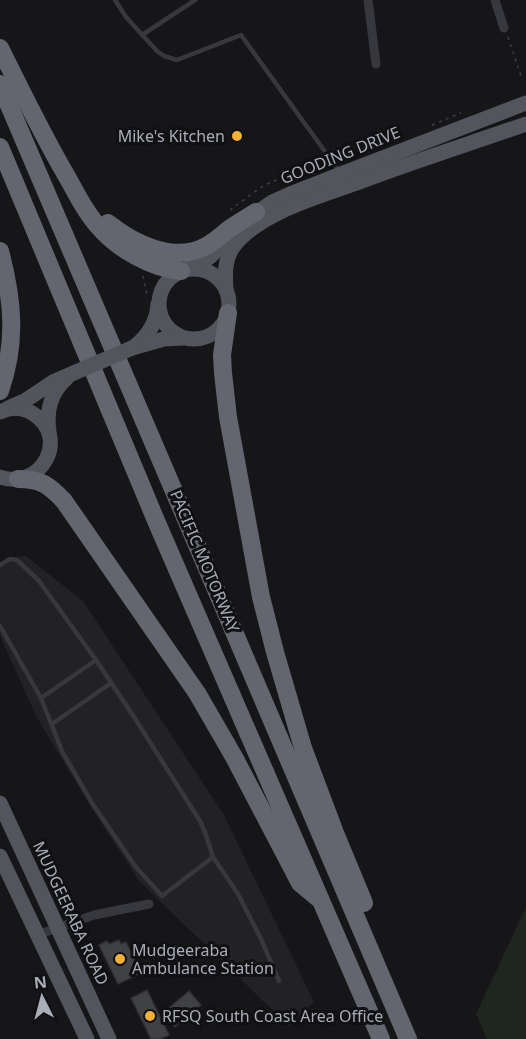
<svg xmlns="http://www.w3.org/2000/svg" width="526" height="1039" font-family="'Noto Sans',sans-serif">
  <rect width="100%" height="100%" fill="#161618"/>
  <path fill="#222225" d="M26,556L83,601L224,815L314,1002L289,1026L139,881L91,807L36,716L0,636V562L11,558Z"/>
  <path fill="#1e261f" d="M526,907V1039H487L476,1014Z"/>
  <g fill="#404145" stroke="#303034" stroke-width="1.5">
    <path d="M119,940L121,944L126,942L141,973L118,984L99,945L107,941L109,944Z"/>
    <path d="M147,990L169,1035L160,1039H151L131,998Z"/>
    <path d="M189,991L201,1005L175,1027L163,1013Z"/>
  </g>
  <g fill="none" stroke-linecap="round" stroke-linejoin="round">
    <g stroke="#3d3f44" stroke-width="1.5" stroke-dasharray="3 4.5" stroke-linecap="butt">
      <path d="M508,37L521,76"/>
      <path d="M432,125L461,113"/>
      <path d="M333,150L355,154"/>
      <path d="M307,173C317,169 317,167 321,159"/>
      <path d="M230,210C241,202 264,183 277,180C283,178 290,179 297,177"/>
      <path d="M143,276L147,295"/>
    </g>
    <g stroke="#37383d" stroke-width="4.5">
      <path d="M115,0L126,17L157,51L164,56L177,60L241,35L339,171"/>
      <path d="M142,35L195,0"/>
      <path d="M0,565L10,559L17,560L39,581L96,660L134,717L200,821L206,835L213,857L238,894L261,939L279,981"/>
      <path d="M0,626L41,698L62,751L92,803L135,866L162,896L213,857"/>
      <path d="M41,698L96,660"/>
      <path d="M52,724L111,683"/>
    </g>
    <g stroke="#37383d" stroke-width="9">
      <path d="M368,0L376,64"/>
      <path d="M495,0L504,28"/>
      <path d="M37,935L94,915L149,904"/>
    </g>
    <g stroke="#53555c" stroke-width="15">
      <circle cx="194" cy="304" r="35"/>
      <path d="M185,269L200,264L211,256L248,219L272,202L290,194L341,174L526,103"/>
      <path d="M226,290C225,275 224,259 234,246C258,214 317,197 354,184C411,162 469,144 526,124"/>
      <path d="M134,347C148,336 157,323 158,304"/>
      <path d="M132,348L164,339L183,338"/>
      <path d="M8,408L26,400L53,382L76,372"/>
      <path d="M0,412C10,407 22,407 32,413C71,436 42,491 0,477"/>
      <path d="M49,432C46,411 50,393 67,378"/>
      <path d="M0,803L109,1039"/>
      <path d="M0,856L87,1039"/>
    </g>
    <g stroke="#63666e" stroke-width="18">
      <path d="M0,48C21,90 42,134 66,175C76,192 84,211 98,226C118,249 150,268 181,271"/>
      <path d="M0,84L408,1039"/>
      <path d="M0,147L157,523L381,1039"/>
      <path d="M108,223C133,243 174,264 206,246C216,241 223,233 232,227C240,222 248,217 256,212"/>
      <path d="M0,251C13,300 17,342 0,391"/>
      <path d="M228,313L222,355L223,373L228,417L261,597L275,652L303,748L335,833L364,903"/>
      <path d="M18,479C41,479 49,485 64,501L197,693L234,757L300,883L318,898"/>
    </g>
    <path stroke="#53555c" stroke-width="15" d="M76,372L132,348"/>
  </g>
  <g fill="#f2b134" stroke="#111113" stroke-width="2">
    <circle cx="237" cy="136" r="6"/>
    <circle cx="120" cy="959" r="6"/>
    <circle cx="150" cy="1016" r="6"/>
  </g>
  <g text-anchor="middle" stroke-width="6" stroke-linejoin="round" paint-order="stroke">
    <g font-size="16" fill="#a8adb8" stroke="#111113" text-anchor="start">
      <text x="225" y="142" text-anchor="end">Mike's Kitchen</text>
      <text x="132" y="956">Mudgeeraba<tspan x="132" dy="18">Ambulance Station</tspan></text>
      <text x="162" y="1022">RFSQ South Coast Area Office</text>
    </g>
    <g font-size="16" fill="#a8adb8" stroke="#111113">
      <text transform="translate(340 155) rotate(-22)" y="6">GOODING DRIVE</text>
      <text transform="translate(205 561) rotate(67)" y="6">PACIFIC MOTORWAY</text>
      <text transform="translate(71 913) rotate(65)" y="6">MUDGEERABA ROAD</text>
    </g>
  </g>
  <g transform="translate(42 997) rotate(354)" stroke="#111113" stroke-width="4.5" paint-order="stroke">
  <path d="M0-4.5L10 22L0 15L-10 22Z" fill="#a8adb8"/>
  <text y="-9" font-size="16" font-weight="bold" text-anchor="middle" fill="#a8adb8">N</text>
  </g>
</svg>
